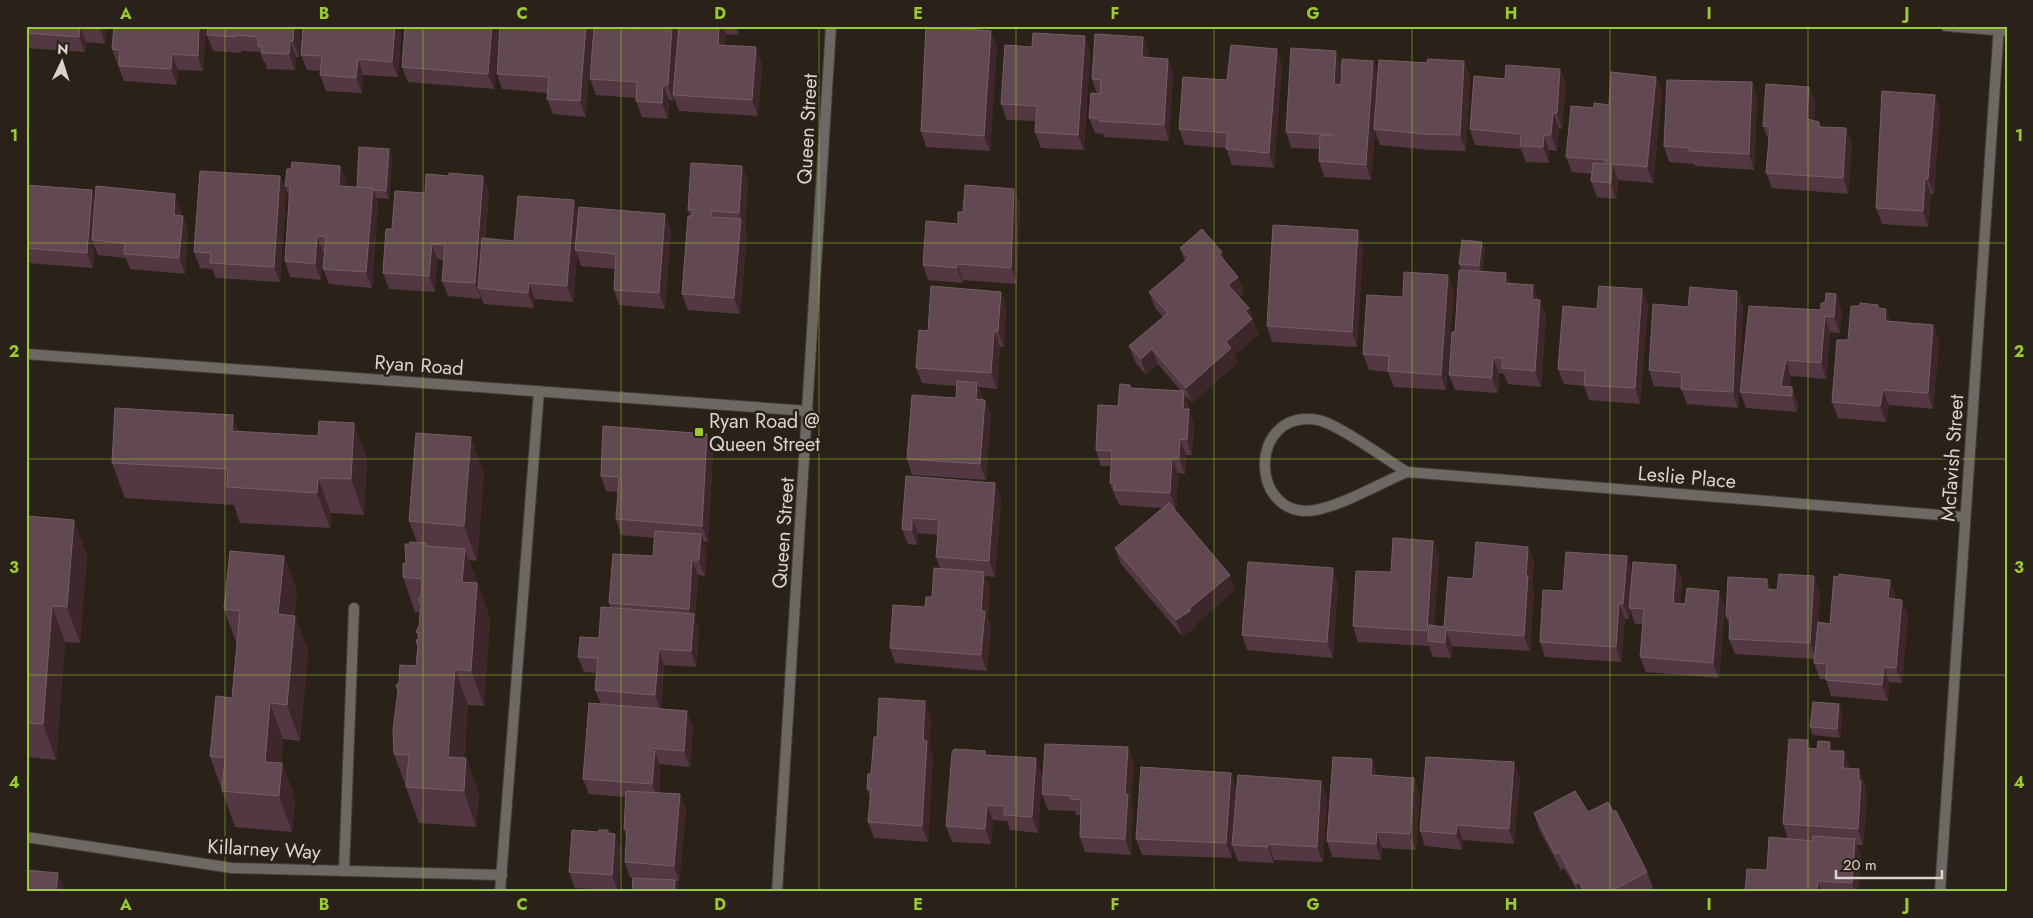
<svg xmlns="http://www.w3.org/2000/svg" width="2033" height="918" font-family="Jost,sans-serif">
  <rect width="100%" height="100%" fill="#2a2219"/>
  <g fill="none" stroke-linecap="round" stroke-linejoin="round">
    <defs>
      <g id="service">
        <path d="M344,871L354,608"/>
        <path d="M500,892L539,391"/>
      </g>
      <g id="minor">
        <path d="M26,354L808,411"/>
        <path d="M1407,472C1379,484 1345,504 1316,510C1249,522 1246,408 1318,420C1338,424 1387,460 1407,472L1965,517"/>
        <path d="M26,837L232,868L502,875"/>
        <path d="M1940,892L1999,26"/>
      </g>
      <g id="tertiary">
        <path d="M1946,26L2007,31"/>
        <path d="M777,892L831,26"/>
      </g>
    </defs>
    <use href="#service" stroke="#463e36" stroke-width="12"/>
    <use href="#minor" stroke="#463e36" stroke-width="12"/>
    <use href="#tertiary" stroke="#463e36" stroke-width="12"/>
    <use href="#service" stroke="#6c6863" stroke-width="10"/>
    <use href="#minor" stroke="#6c6863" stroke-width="10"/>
    <use href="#tertiary" stroke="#6c6863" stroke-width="10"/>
  </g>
  <g fill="#533742">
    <path d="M26,26H107L105,44L86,42L85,52L26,48Z"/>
    <path d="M206,26L203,71L178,70L177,85L124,81L112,49Z"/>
    <path d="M300,26L299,57H296L295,70L267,69L265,62H264L260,52L241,51V53L213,51L207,35Z"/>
    <path d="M303,26H398L401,34L398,77L363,75L362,93L326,91L320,75V71L307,70L301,55Z"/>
    <path d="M405,26H499L494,89L408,82L402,67Z"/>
    <path d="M553,26L586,117L553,114L547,99L548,93L502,89L497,74L547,27H553Z"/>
    <path d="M594,26H634L633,29L678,31L679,26H739L738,35L726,34L725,45L762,63L758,116L679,111L674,97L673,101L669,100L668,119L642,117L636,101V98L596,95L590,79Z"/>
    <path d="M1143,37L1149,53V58L1168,59L1173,75L1169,141L1104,137L1103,134L1095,133L1089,118L1097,94L1092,79Z"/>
    <path d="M997,46L990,151L926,147L921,131Z"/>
    <path d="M1090,51L1084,150L1041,148L1035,132L1036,121L1007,120L1001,104Z"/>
    <path d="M1464,61L1470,77L1466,151L1429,150L1380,145L1375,131L1371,180L1324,177L1319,161V149L1291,148L1286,132L1341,67L1340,85L1378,74L1427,63Z"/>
    <path d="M1282,65L1274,168L1232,165L1226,148L1185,145L1179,129L1227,80Z"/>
    <path d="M1560,69L1566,85L1562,129L1559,128L1557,151L1549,150V163L1526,162L1521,149L1475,145L1470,129L1505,79Z"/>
    <path d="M1656,77L1662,92L1653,183L1618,180L1616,199L1597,197L1591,181L1592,174L1572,172L1566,157L1594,108L1609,105Z"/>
    <path d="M1752,82L1757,98L1754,170L1695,166L1694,164L1669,162L1664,146Z"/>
    <path d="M1809,87L1815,102L1814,121L1821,127L1846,128L1852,144L1848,194L1772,188L1766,173L1769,141L1763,126Z"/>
    <path d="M1935,95L1940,111L1934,194H1931L1928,227L1882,224L1876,208Z"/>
    <path d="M392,157L389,199L376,198L378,204L372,288L329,284L323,269L324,252H323L321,280L290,277L285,261L289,197L285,186L291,169L340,166L346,182L345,186L357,187Z"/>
    <path d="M742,166L748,182L745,228L747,235L740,314L688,310L682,294L690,216L688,210Z"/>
    <path d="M280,176L286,192L280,282L216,278L212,269L200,268L194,252Z"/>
    <path d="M449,176H483L489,191L485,239L514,241L579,213L671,230L665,309L619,305L614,290L615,269L581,266L577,254L573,302L535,299L534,308L484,304L481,296V299L448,296L442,281L444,260L437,259L435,292L389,289L383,273L392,229L425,193Z"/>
    <path d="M26,185L92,190L95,201L181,210V215L183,216L188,231L185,274L130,269L126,258L98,255L94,245L93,268L26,263Z"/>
    <path d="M1014,189L1020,205L1017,284L963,280V283L928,280L923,265L958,224L963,212Z"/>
    <path d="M1358,230L1363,245L1357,347L1272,342L1267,326Z"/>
    <path d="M1180,248L1226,263L1238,277L1244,292L1239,297L1249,308L1258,335L1234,355L1237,363L1192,403L1186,396L1189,407V411L1194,425L1192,455H1186L1185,474L1178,473L1176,509H1174L1235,590L1195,624L1196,627L1182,636L1121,564L1115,548L1162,508L1119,505L1117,499H1116L1110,483L1111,466H1101L1096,450L1118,406L1131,388L1181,391L1158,364L1146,375L1135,362L1129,346L1163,317L1155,308L1149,292L1185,261Z"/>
    <path d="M1485,250L1482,271L1506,273L1510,284L1538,300H1540L1546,316L1541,387L1508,384L1504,374L1499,373L1498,393L1455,390L1449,375L1455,332L1461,270L1459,264Z"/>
    <path d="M1454,291L1446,390L1394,387L1388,372L1369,370L1363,354L1403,297Z"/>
    <path d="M1737,291L1743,306L1738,408L1687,404L1681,388L1654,386L1649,370L1688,307Z"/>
    <path d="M1001,292L1006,308L1004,347H1000L997,389L979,387L983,400H985L991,415L986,480L912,475L907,459L956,398V386L922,383L916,368L928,331Z"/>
    <path d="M1648,305L1640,404L1589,400L1584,386L1564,384L1558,369L1597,309Z"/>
    <path d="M1879,308L1890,321L1933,325L1939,340L1933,409L1889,405L1886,422L1838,418L1832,402L1848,340Z"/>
    <path d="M1821,310H1842L1840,333L1830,332L1826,379L1791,376L1789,387L1798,403L1797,412L1746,408L1740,392Z"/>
    <path d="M238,431L367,458L364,515L331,513L330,528L240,523L234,505L125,498L112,463Z"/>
    <path d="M713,449L708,542L703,541L707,550L705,576L698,575L695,617L699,630L696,667L664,665L661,709L693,727L690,767L660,764V766L659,793L680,794L686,810L679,881H676L680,892H632L633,878H630L625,862L626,837L624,829L626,797L589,794L583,779L601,704L595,690L597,673L584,672L578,657L599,638L611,608L609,603L653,556L654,538L621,535L616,519L618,492L606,491L601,476Z"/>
    <path d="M484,472L477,561L469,560L490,618L484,706L468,705L464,758H466L479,794L476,827L419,823L394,754L399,683L416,666L418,637L416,632L419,626L420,613L415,612L403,577L406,564L417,542L409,521Z"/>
    <path d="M906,476L1001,498L995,577L985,576L990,588L988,618L991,627L987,671L895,663L890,648L925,607L932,597L940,569L936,557L938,535L918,533L917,545L908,544L902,529Z"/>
    <path d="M26,516L87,555L80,643L65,642L56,760L26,757Z"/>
    <path d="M1433,541L1439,556L1434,626L1444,627L1473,579L1528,547L1534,562L1532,586L1534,591L1530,651L1452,646L1451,658L1433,657L1429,646L1358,642L1353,626L1391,572Z"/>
    <path d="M284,556L297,591L294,616L308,651L300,741L283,739L281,763H282L295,799L292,832L235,827L210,756L232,698L237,645L224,609Z"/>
    <path d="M1627,556L1632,572L1676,565L1682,580L1680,604L1725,606L1719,678L1646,672L1640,657L1643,624H1635L1630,609L1629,619H1625L1621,662L1545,657L1540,642L1563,591Z"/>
    <path d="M1767,579L1771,590L1820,592L1818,623L1830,624L1895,595V599L1902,600L1908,616L1902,683L1889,682L1888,701L1831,696L1826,679H1820L1814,663L1815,659L1735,654L1729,639L1730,627L1726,616Z"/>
    <path d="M1338,584L1333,658L1247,650L1242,635Z"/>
    <path d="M1842,712L1840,738L1813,735L1810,727Z"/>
    <path d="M931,717L929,747L933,756L928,842L874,838L868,822L870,798L867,789L871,774L877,737Z"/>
    <path d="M1808,740L1811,749H1817L1830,742L1833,751H1844L1849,767V769L1865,785V790L1867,796L1863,845H1857L1861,855L1858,892H1745L1767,870L1788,839L1783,824Z"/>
    <path d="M987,755L1042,774L1038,833L1010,830L1007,821L993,820L991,844L952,842L946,826Z"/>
    <path d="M1372,759L1377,776L1420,794L1416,850L1382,848L1381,860L1332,857L1327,841Z"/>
    <path d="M1134,763L1131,804L1133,809L1131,855L1085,852L1080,837L1081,815H1076L1075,811L1048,810L1042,794Z"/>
    <path d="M1231,773L1236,788L1234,828L1321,781L1327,797L1323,862L1274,860V863L1238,861L1232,846V858L1142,855L1136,839Z"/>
    <path d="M1520,778L1514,844L1463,840L1462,850L1425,846L1420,831Z"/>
    <path d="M1588,812L1647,872L1653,888L1645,892H1578L1564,868L1561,870L1539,829L1534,813Z"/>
    <path d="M609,833L615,834L621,849L618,891L575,888L569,872Z"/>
  </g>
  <g fill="#3d272b">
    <path d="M100,26H107L105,44L100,29Z"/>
    <path d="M199,26H206L203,71L198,56Z"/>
    <path d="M294,26H300L299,57L293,41Z"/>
    <path d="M395,26H398L401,34L398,77L392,62Z"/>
    <path d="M492,26H499L494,89L488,74Z"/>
    <path d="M586,26H593L586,117L580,101Z"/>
    <path d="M627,26H634L632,44L627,28Z"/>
    <path d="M672,26H676L678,32L673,95V101L668,85Z"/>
    <path d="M719,26H723L726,34L724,60L718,45Z"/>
    <path d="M735,26H739L738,35Z"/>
    <path d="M80,27L86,42L85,52L79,37Z"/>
    <path d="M991,31L997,46L990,151L984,136Z"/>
    <path d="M1085,36L1090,51L1084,150L1078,135Z"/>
    <path d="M1143,37L1149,53L1148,73L1142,57Z"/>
    <path d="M290,41L296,57L295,70L289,54Z"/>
    <path d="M756,47L762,63L758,116L752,100Z"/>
    <path d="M1277,49L1282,65L1274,168L1269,153Z"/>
    <path d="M1336,51L1341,67L1340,100L1334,84Z"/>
    <path d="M172,54L178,70L177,85L171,69Z"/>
    <path d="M358,59L363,75L362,93L356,78Z"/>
    <path d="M1168,59L1173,75L1169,141L1164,125Z"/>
    <path d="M1373,61L1379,77L1374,129L1375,131L1371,180L1366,165Z"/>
    <path d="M1464,61L1470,77L1466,151L1460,135Z"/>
    <path d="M1560,69L1566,85L1562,129L1557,113Z"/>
    <path d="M1656,77L1662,92L1653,183L1647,167Z"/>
    <path d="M1752,82L1757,98L1754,170L1749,154Z"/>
    <path d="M663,85L669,100L668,119L662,103Z"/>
    <path d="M1809,87L1815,102L1813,135L1807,119Z"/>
    <path d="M1935,95L1940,111L1934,194L1928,179Z"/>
    <path d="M1553,113L1559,128L1557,151L1551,135Z"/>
    <path d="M1846,128L1852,144L1848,194L1843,178Z"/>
    <path d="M1544,135L1549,150V163L1543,147Z"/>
    <path d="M389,149L392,157L389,199L386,191Z"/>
    <path d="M1612,164L1618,180L1616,199L1611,183Z"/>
    <path d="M340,166L346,182L344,201L339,186Z"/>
    <path d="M742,166L748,182L745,228L747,235L740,314L734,298L741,220L739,213Z"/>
    <path d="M280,176L286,192L280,282L274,267Z"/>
    <path d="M483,176L489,191L482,289L478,288L481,296V299L475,283Z"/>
    <path d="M1925,178L1931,194L1928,227L1923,211Z"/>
    <path d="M373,188L378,204L372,288L366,272Z"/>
    <path d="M1014,189L1020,205L1017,284L1011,268Z"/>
    <path d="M92,190L97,206L92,240L94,245L93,268L87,253Z"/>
    <path d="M175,194L181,210L180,230L174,215Z"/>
    <path d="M574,200L580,216L575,250L577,254L573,302L567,286Z"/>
    <path d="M665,214L671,230L665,309L659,293Z"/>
    <path d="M183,216L188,231L185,274L179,258Z"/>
    <path d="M1358,230L1363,245L1357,347L1352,332Z"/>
    <path d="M317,236L323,252L321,280L315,264Z"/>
    <path d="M1482,242L1485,250L1482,274L1479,266Z"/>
    <path d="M432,244L437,259L435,292L429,276Z"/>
    <path d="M1222,252L1228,267L1219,254Z"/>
    <path d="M957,264L963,280V283L957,268Z"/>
    <path d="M1506,273L1512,288L1505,283Z"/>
    <path d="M1448,275L1454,291L1446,390L1441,375Z"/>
    <path d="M1238,277L1244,292L1234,301L1228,285Z"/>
    <path d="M529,283L535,299L534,308L528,293Z"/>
    <path d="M1533,285L1539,301L1532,299Z"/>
    <path d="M1642,289L1648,305L1640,404L1635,388Z"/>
    <path d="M1737,291L1743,306L1738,408L1733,392Z"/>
    <path d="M1001,292L1006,308L1004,347L998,331Z"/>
    <path d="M1836,294L1842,310L1840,333L1834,317Z"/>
    <path d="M1540,300L1546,316L1541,387L1535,371Z"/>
    <path d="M1249,308L1258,335L1234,355L1237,363L1192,403L1186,388L1226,342L1245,311Z"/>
    <path d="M1886,309L1892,324L1885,321Z"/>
    <path d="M1825,316L1830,332L1826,379L1821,363Z"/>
    <path d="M1933,325L1939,340L1933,409L1928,393Z"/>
    <path d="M994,331L1000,347L997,389L991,373Z"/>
    <path d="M1152,349L1158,364L1146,375L1141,359Z"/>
    <path d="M1493,358L1499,373L1498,393L1492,378Z"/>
    <path d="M1786,360L1791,376L1788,396L1781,386Z"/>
    <path d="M977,383L983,398L982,415L976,399Z"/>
    <path d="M1792,387L1798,403L1797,412L1792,396Z"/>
    <path d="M1883,390L1889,405L1886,422L1880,406Z"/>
    <path d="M1184,391L1189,407V411L1194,425L1192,455L1187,440L1183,409Z"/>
    <path d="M985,400L991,415L986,480L980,464Z"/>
    <path d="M233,415L246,451L232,431Z"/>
    <path d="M354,423L367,458L364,515L351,479Z"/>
    <path d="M707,434L713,449L708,542L702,526Z"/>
    <path d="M471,437L484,472L477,561L464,526Z"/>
    <path d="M1180,439L1186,455L1185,474L1179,458Z"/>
    <path d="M1172,458L1178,473L1176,509L1170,493Z"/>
    <path d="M318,478L331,513L330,528L317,493Z"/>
    <path d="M995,483L1001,498L995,577L989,561Z"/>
    <path d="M912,518L918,533L917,545L912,530Z"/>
    <path d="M74,520L87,555L80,643L67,607Z"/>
    <path d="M701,534L707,550L705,576L699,560Z"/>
    <path d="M1433,541L1439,556L1433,642H1431L1427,631Z"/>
    <path d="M1528,547L1534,562L1532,586L1534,591L1530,651L1524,636Z"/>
    <path d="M465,549L490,618L484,706L471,671L462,582Z"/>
    <path d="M284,556L297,591L291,650L278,614Z"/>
    <path d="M1627,556L1632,572L1629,619L1623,604Z"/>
    <path d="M692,560L698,575L695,617L699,630L696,667L691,651L693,622L689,609Z"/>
    <path d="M1676,565L1682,580L1679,619L1673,603Z"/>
    <path d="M1333,568L1338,584L1333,658L1327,642Z"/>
    <path d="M984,572L990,588L988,618L991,627L987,671L981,655V611Z"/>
    <path d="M1230,575L1235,590L1195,624L1196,627L1182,636L1176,620Z"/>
    <path d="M1814,576L1820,592L1816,659L1810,643Z"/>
    <path d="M1767,579L1773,595L1767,589Z"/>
    <path d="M1890,580L1895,595L1894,614L1888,598Z"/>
    <path d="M1719,591L1725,606L1719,678L1713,663Z"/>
    <path d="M1902,600L1908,616L1902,683L1896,668Z"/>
    <path d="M1619,603L1625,619L1621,662L1616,647Z"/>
    <path d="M52,606L65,642L56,760L43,724Z"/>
    <path d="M295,616L308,651L300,741L287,705Z"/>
    <path d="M1446,630L1452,646L1451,658L1445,643Z"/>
    <path d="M659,649L664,665L661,711L655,695Z"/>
    <path d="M1884,667L1889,682L1888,701L1882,685Z"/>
    <path d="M455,669L468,705L461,791L448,757Z"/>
    <path d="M925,701L931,717L929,747L933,756L928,842L922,826L923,740Z"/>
    <path d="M270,703L283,739L278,797L265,762Z"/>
    <path d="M1839,704L1842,712L1840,738L1837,729Z"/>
    <path d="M687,711L693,727L690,767L684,751Z"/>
    <path d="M1808,740L1813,756L1807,748Z"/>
    <path d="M1830,742L1836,758L1829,751Z"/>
    <path d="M1128,747L1134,763L1131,804L1133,809L1131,855L1125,839V794Z"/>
    <path d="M649,748L654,763L655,751L660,766L658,799L652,784Z"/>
    <path d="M1844,751L1849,767V784L1843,768Z"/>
    <path d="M466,758L479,794L476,827L464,791Z"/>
    <path d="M1036,758L1042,774L1038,833L1032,817Z"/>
    <path d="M1372,759L1377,775L1376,791L1371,775Z"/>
    <path d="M1514,762L1520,778L1514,844L1509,829Z"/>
    <path d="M282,763L295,799L292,832L279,796Z"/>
    <path d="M1859,769L1865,785V790L1867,796L1863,845L1858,829Z"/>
    <path d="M1231,773L1236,788L1232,858L1226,843Z"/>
    <path d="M1414,778L1420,794L1416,850L1410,834Z"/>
    <path d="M1321,781L1327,797L1323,862L1317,847Z"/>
    <path d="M680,794L686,810L679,881L674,866Z"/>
    <path d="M987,805L993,820L991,844L985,829Z"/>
    <path d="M1457,825L1463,840L1462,850L1456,834Z"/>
    <path d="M1377,832L1382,848L1381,860L1376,844Z"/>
    <path d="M615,834L621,849L618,891L612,875Z"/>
    <path d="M1855,839L1861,855L1858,892H1856L1852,883Z"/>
    <path d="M1269,844L1274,860V863L1268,847Z"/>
    <path d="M58,873L65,892L56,890Z"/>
    <path d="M675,880L680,892H674Z"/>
    <path d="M1818,881L1822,892H1817Z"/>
    <path d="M1579,882L1583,892H1579L1576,884Z"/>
  </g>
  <g fill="#624851" stroke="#745e64">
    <path d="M26,26H100V29L80,27L79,37L26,33Z"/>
    <path d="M114,26H199L198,56L172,54L171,69L119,66L120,50L112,49Z"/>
    <path d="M208,26H294L293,41H290L289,54L262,53V47L258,46V37L235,35L236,37L207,35Z"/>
    <path d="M303,26H395L392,62L358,59L356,78L320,75L322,56L301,55Z"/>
    <path d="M405,26H492L488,74L402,67Z"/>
    <path d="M500,26H540L553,27V26H586L580,101L547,99L549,77L497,74Z"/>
    <path d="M594,26H627V28L639,29L640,26H672L668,85H663L662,103L636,101L637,82L590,79Z"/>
    <path d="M679,26H719L718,45L756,47L752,100L673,95Z"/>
    <path d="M926,26L991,31L984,136L921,131Z"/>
    <path d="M1033,33L1085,36L1078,135L1035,132L1037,106L1001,104L1005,45L1032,47Z"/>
    <path d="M1095,34L1143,37L1142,57L1168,59L1164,125L1099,121V118H1089L1091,93L1100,94L1101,80L1092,79Z"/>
    <path d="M1231,45L1277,49L1269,153L1226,149L1228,133L1179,129L1183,77L1227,80Z"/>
    <path d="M1291,48L1336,51L1334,84L1341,85L1342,59L1373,61L1366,165L1319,161L1320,135H1334L1286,132Z"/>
    <path d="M1428,59L1464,61L1460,135L1423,134L1374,129L1379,60L1427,63Z"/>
    <path d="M1506,65L1560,69L1557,113H1553L1551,135H1544L1543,147L1520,146L1521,134L1470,129L1474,76L1505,79Z"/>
    <path d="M1611,72L1656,77L1647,167L1612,164L1611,183L1591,181L1593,163L1606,164V160L1566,157L1571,106L1594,108V103L1609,105Z"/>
    <path d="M1667,80L1752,82L1749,154L1689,151L1690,148L1664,146Z"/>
    <path d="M1766,84L1809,87L1807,119L1819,122V127L1846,128L1843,178L1766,173L1770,127L1763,126Z"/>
    <path d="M1882,91L1935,95L1928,179L1925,178L1923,211L1876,208Z"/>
    <path d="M359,147L389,149L386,191L373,190V188L357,187Z"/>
    <path d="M292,162L340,166L339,186L373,188L366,272L323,269L326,237L317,236L315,264L285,261L290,186H285L287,169H291Z"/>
    <path d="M691,163L742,166L739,213L711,211V217L741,219L734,298L682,294L688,216H692L693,210H688Z"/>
    <path d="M200,171L280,176L274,267L210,263L211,253L194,252Z"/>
    <path d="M449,173L483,176L475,283L442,281L445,245L432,244L429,276L383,273L386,229H392L395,191L425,193L426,174L449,176Z"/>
    <path d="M26,185L92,190L87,253L26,248Z"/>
    <path d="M965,185L1014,189L1011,268L957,264V268L923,265L926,221L958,224V212H963Z"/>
    <path d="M96,186L175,194L174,215L183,216L179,258L124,254L125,243L92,240Z"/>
    <path d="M518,196L574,200L567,286L529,283L528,293L478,288L482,238L514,241Z"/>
    <path d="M579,207L665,214L659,293L614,290L616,254L575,250Z"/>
    <path d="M1273,225L1358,230L1352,332L1267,326Z"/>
    <path d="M1202,229L1222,252L1219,254L1238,277L1228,285L1249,308L1245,311L1252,319L1226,342L1231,348L1186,388L1152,349L1141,359L1129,346L1168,313L1149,292L1189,258L1180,248Z"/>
    <path d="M1462,240L1482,242L1479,266L1459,264Z"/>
    <path d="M1459,270L1506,273L1505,283L1533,285L1532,299L1540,300L1535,371L1502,368L1503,358H1493L1492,378L1449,375L1452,332H1455Z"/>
    <path d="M1404,272L1448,275L1441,375L1388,371L1389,356L1363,354L1367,295L1403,297Z"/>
    <path d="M931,286L1001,292L998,331H994L991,373L916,368L919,330L928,331Z"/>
    <path d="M1599,286L1642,289L1635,388L1584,385L1585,371L1558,369L1563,306L1597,309Z"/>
    <path d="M1690,287L1737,291L1733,392L1681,389L1682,373L1649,370L1653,304L1688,307Z"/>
    <path d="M1826,293L1836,294L1834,317L1825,316L1821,363L1786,360L1781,386L1792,387V396L1740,392L1749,306L1821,310V303H1825Z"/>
    <path d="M1860,303L1878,305V308L1886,309L1885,321L1933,325L1928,393L1883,390L1880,406L1832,402L1837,340H1848L1851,306H1860Z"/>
    <path d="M957,381L977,383L976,399L985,400L980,464L907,459L912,395L956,398Z"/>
    <path d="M1120,384L1130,385V388L1184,391L1183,409H1189L1187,440L1180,439L1179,458H1172L1170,493L1114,490V483H1110L1112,451L1096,450L1098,405L1118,406Z"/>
    <path d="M115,408L233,415L232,431L318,436L319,421L354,423L351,479L318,478L317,493L227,487L228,469L112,463Z"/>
    <path d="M603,426L707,434L702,526L616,519L619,477L601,476Z"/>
    <path d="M416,433L471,437L464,526L409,521Z"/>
    <path d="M906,476L995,483L989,561L936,557L939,520L912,518V530L902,529Z"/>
    <path d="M1169,503L1230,575L1190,608V611L1176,620L1115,548Z"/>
    <path d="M26,516L74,520L67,607L52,606L43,724L26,723Z"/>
    <path d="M655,531L701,534L699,560H692L689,609L609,603L613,554L653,556Z"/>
    <path d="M1393,538L1433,541L1427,631L1353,626L1356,571L1391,572Z"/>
    <path d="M410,542L426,543V546L465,549L462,582L477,583L471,671L455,669L448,757L466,758L464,791L406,787L409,755L394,754L393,730L398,691L396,685L399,683L400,665L416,666L418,647L416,640H418L419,633L416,632L419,626L421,604L418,599L421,597L422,579L403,577V563L406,564L405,544H409Z"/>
    <path d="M1476,542L1528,547L1526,575L1528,576L1524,636L1446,630L1445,643L1428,641L1429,625L1444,627L1448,577L1473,579Z"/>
    <path d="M230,551L284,556L278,614L295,616L287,705L270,703L265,762L282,763L279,796L222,791L225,758L210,756L216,696L232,698L240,611L224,609Z"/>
    <path d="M1566,552L1627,556L1623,604L1619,603L1616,647L1540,642L1543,590L1563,591Z"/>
    <path d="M1248,562L1333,568L1327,642L1242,635Z"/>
    <path d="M1633,562L1676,565L1673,603L1685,604L1687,588L1719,591L1713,663L1640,657L1644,609L1629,608Z"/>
    <path d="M934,568L984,572L981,611H985L981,655L890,648L893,605L925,607L926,597H932Z"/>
    <path d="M1779,574L1814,576L1810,643L1729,639L1730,616H1726L1728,577L1767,579V589L1777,590Z"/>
    <path d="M1839,574L1890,580L1888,598L1902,600L1896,668L1884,667L1882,685L1826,680L1827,664L1814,663L1818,622L1830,624L1834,576L1839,577Z"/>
    <path d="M601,607L694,614L691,651L659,649L655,695L595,690L598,658L578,657L580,637L599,638Z"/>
    <path d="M879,698L925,701L923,740L927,741L922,826L868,822L871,789H867L868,774H871L874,737H877Z"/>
    <path d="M1813,702L1839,704L1837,729L1810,727Z"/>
    <path d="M589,703L687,711L684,751L649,748L648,750L655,751L652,784L583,779Z"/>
    <path d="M1789,739L1808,740L1807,748L1817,749L1818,741L1830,742L1829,751H1844L1843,768L1859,769V780L1861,781L1858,829L1783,824Z"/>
    <path d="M1045,744L1128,747L1125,794H1128L1125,839L1080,837L1081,800L1071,799V796L1042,794Z"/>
    <path d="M954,749L985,751V755L1036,758L1032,817L1004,815L1005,806L987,805L985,829L946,826L952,753Z"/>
    <path d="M1333,757L1372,759L1371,775L1414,778L1410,834L1377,832L1376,844L1327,841Z"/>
    <path d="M1426,757L1514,762L1509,829L1457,825L1456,834L1420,831Z"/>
    <path d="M1141,767L1231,773L1226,843L1136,839Z"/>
    <path d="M1238,775L1321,781L1317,847L1269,844L1268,847L1232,845Z"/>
    <path d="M626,791L680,794L674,866L625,862L627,829H624Z"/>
    <path d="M1575,791L1588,812L1608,802L1613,811H1616L1647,872L1609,892H1584L1579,882L1576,884L1559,852L1555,854L1534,813Z"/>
    <path d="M572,830L598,832L599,830H608V833L615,834L612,875L569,872Z"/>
    <path d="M1813,836L1855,839L1852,883L1818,881L1817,892H1745L1747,869L1767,870L1769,837L1813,841Z"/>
    <path d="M26,870L58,873L56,890L74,892H26Z"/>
    <path d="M633,878L675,880L674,892H632Z"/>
  </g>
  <path fill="none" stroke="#9bcb32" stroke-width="1" stroke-opacity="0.55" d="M225,26V892M423,26V892M621,26V892M819,26V892M1016,26V892M1214,26V892M1412,26V892M1610,26V892M1808,26V892M26,243H2007M26,459H2007M26,675H2007"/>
  <rect fill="#9bcb32" stroke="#2a2219" stroke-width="2" x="694" y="427" width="10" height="10" rx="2.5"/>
  <g text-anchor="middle" stroke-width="5" stroke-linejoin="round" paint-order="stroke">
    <g font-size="20" fill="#dad4ce" stroke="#2a2219">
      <text transform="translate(807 129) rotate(-87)" y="7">Queen Street</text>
      <text transform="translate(419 365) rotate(4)" y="7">Ryan Road</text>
      <text transform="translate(1952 458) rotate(-86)" y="7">McTavish Street</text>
      <text transform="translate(1687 477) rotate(5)" y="7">Leslie Place</text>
      <text transform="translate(783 533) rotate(-86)" y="7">Queen Street</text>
      <text transform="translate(264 849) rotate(3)" y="7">Killarney Way</text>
    </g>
    <g font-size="20" fill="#dad4ce" stroke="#2a2219" text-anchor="start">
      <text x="709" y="428">Ryan Road @<tspan x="709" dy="23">Queen Street</tspan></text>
    </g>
  </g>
  <rect width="2033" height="918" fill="none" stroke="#2a2219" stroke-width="55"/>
  <g transform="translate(62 62) rotate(4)" stroke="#2a2219" stroke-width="4" paint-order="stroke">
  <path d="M0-4L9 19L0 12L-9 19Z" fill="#dad4ce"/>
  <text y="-8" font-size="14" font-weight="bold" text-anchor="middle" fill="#dad4ce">N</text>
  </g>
  <path d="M1836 870v8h106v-8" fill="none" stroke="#dad4ce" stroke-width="2.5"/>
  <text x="1843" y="870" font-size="15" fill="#dad4ce" stroke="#2a2219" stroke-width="4" paint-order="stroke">20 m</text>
  <rect x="28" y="28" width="1978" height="862" fill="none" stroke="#9bcb32" stroke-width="2"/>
  <g font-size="16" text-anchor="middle" font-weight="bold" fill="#9bcb32">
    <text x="126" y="19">A</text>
    <text x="324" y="19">B</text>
    <text x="522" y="19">C</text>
    <text x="720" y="19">D</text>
    <text x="918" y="19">E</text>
    <text x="1115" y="19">F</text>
    <text x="1313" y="19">G</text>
    <text x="1511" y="19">H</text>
    <text x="1709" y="19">I</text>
    <text x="1907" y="19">J</text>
    <text x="14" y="141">1</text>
    <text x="2019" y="141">1</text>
    <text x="14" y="357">2</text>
    <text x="2019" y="357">2</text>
    <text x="14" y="573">3</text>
    <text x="2019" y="573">3</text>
    <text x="14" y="788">4</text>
    <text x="2019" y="788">4</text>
    <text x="126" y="910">A</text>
    <text x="324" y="910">B</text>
    <text x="522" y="910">C</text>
    <text x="720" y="910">D</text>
    <text x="918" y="910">E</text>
    <text x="1115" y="910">F</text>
    <text x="1313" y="910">G</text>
    <text x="1511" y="910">H</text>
    <text x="1709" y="910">I</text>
    <text x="1907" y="910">J</text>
  </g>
</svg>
